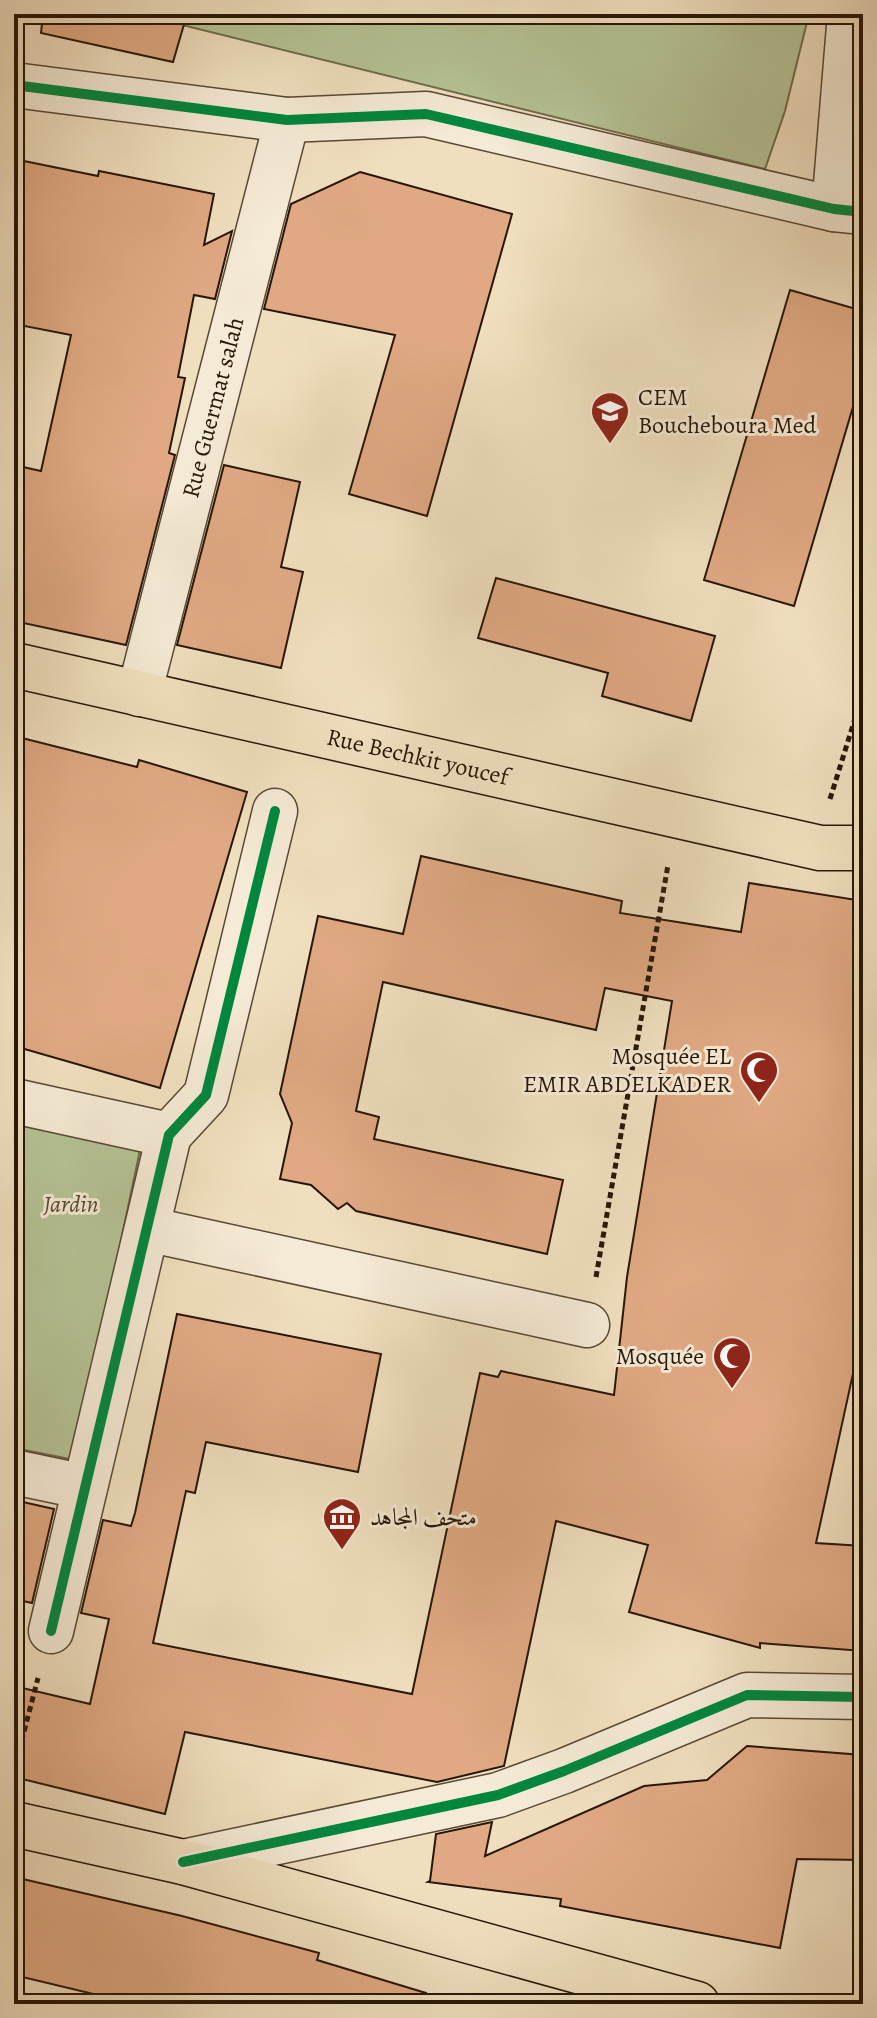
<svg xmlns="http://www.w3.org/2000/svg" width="877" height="2018" font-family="Alegreya,Amiri,serif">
  <rect width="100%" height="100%" fill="#f0dfbf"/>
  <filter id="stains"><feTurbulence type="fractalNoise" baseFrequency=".0025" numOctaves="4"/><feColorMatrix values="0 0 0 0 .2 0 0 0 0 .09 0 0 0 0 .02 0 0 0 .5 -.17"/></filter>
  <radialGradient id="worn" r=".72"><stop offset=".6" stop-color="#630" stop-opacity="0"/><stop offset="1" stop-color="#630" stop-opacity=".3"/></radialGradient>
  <g fill="#b5c396" stroke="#6e6c4e" stroke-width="2">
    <path d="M138,14H809L785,111L765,169Z"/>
    <path d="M14,1124L140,1150L75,1460L14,1448Z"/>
  </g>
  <g fill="#e0a983" stroke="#271606" stroke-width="2">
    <path d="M43,14H187L173,62L41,33Z"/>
    <path d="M14,159L98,176L99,171L214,194L204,245L232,231L215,299L194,295L178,377L185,378L169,453L175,455L126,645L14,621V465L41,471L71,335L14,324Z"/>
    <path d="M360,172L512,214L427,516L349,494L395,335L264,309L291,204Z"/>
    <path d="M790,290L863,311V373L794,606L704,580Z"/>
    <path d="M224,465L300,482L281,567L303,572L281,668L177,645Z"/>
    <path d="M496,578L715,636L691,721L602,696L608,673L478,638Z"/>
    <path d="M14,736L137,767L139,760L247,792L160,1088L14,1046Z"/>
    <path d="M421,856L622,901L620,913L741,932L749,883L863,901V1328L816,1543L863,1546V1651L760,1643V1648L629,1612L648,1545L556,1521L504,1766L437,1782L185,1732L165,1814L14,1777V1686L90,1704L109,1619L81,1613L103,1520L131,1526L135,1513L177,1314L381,1354L358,1472L206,1442L195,1493L186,1491L153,1643L412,1694L480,1373L498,1377L501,1371L614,1395L627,1277L672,1001L605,988L596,1030L383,982L356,1111L379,1117L374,1139L563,1180L547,1254L356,1211L347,1203L338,1209L311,1185L280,1179L292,1123L280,1094L318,916L403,934Z"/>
    <path d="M14,1500L54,1509L32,1603L14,1599Z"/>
    <path d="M747,1746L863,1755V1860L797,1859L780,1948L560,1906L561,1899L428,1882L430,1881L436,1834L492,1822L485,1856L644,1786L707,1780Z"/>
    <path d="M14,1877L182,1916L319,1953L317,1960L426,1993L424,2004H135L14,1975Z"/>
  </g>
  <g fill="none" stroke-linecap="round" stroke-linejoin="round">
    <defs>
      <g id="minor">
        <path d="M14,85L287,120L426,114L834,209L863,212"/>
        <path d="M834,209L850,14"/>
        <path id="s1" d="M139,694L287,120"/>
        <path d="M14,1101L169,1135"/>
        <path d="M147,1229L587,1325"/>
        <path d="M14,1472L85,1487"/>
        <path d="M51,1631L169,1135L206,1095L275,811"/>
        <path d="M183,1862L498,1795L564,1771L747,1695L863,1697"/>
      </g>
      <g id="major">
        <path id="s2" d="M14,665L820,848H863"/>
        <path d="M14,1824L183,1862L697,2004"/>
      </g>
    </defs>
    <use href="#minor" stroke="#594834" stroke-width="47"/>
    <use href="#major" stroke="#271606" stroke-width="47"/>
    <g stroke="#271606" stroke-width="5" stroke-dasharray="6 4" stroke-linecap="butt">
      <path d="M830,799L863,693"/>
      <path d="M596,1277L668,865"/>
      <path d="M14,1770L38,1678"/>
    </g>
    <use href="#minor" stroke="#f5ead5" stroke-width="44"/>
    <use href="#major" stroke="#f0dfbf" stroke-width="44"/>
    <defs>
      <g id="cycleway">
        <path d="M14,85L287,120L426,114L834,209L863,212"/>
        <path d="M51,1631L169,1135L206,1095L275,811"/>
        <path d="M183,1862L498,1795L564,1771L747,1695L863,1697"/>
      </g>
    </defs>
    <use href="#cycleway" stroke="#f5ead5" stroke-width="15"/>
    <use href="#cycleway" stroke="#00873e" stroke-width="10"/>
  </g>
  <defs>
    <symbol id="school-pin" viewBox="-11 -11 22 30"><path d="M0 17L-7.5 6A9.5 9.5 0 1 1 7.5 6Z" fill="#8f2418" stroke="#f5ead5"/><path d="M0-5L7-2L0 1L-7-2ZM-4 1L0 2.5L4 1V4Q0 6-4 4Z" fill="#fff"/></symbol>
    <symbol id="mosque-pin" viewBox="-11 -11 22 30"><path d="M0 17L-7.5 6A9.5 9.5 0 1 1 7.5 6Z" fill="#8f2418" stroke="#f5ead5"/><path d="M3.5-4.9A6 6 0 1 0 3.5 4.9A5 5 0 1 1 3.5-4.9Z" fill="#fff"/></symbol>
    <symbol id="museum-pin" viewBox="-11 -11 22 30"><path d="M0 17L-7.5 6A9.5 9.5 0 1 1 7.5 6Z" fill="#8f2418" stroke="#f5ead5"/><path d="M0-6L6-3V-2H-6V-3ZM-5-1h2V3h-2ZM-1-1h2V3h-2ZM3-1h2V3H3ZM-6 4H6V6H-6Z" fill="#fff"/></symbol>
  </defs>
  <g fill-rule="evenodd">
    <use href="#school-pin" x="588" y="389" width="44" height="60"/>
    <use href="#mosque-pin" x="737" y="1048" width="44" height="60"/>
    <use href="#mosque-pin" x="710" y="1334" width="44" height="60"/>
    <use href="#museum-pin" x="320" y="1495" width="44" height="60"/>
  </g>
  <g text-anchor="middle" stroke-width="6" stroke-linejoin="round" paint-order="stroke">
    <g font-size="24" fill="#271606" stroke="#f5ead5" text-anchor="start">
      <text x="638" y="405">CEM<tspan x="638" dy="28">Boucheboura Med</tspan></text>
      <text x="731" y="1064" text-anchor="end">Mosquée EL<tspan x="731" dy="28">EMIR ABDELKADER</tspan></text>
      <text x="704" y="1364" text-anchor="end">Mosquée</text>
      <text x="370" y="1525">متحف المجاهد</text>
    </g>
    <g font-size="24" fill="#271606" stroke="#f5ead5">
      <text dy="8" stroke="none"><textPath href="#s1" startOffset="296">Rue Guermat salah</textPath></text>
      <text dy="8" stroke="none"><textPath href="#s2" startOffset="414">Rue Bechkit youcef</textPath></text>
    </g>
    <g font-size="24" font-style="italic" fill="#524a31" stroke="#f5ead5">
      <text x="71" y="1212">Jardin</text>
    </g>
  </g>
  <rect width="877" height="2018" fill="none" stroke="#f0dfbf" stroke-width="48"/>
  <rect x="16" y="16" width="845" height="1986" fill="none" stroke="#271606" stroke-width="4"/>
  <rect x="24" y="24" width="829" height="1970" fill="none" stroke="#271606" stroke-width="2"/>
  <rect width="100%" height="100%" filter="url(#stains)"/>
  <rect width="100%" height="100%" fill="url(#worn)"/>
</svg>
